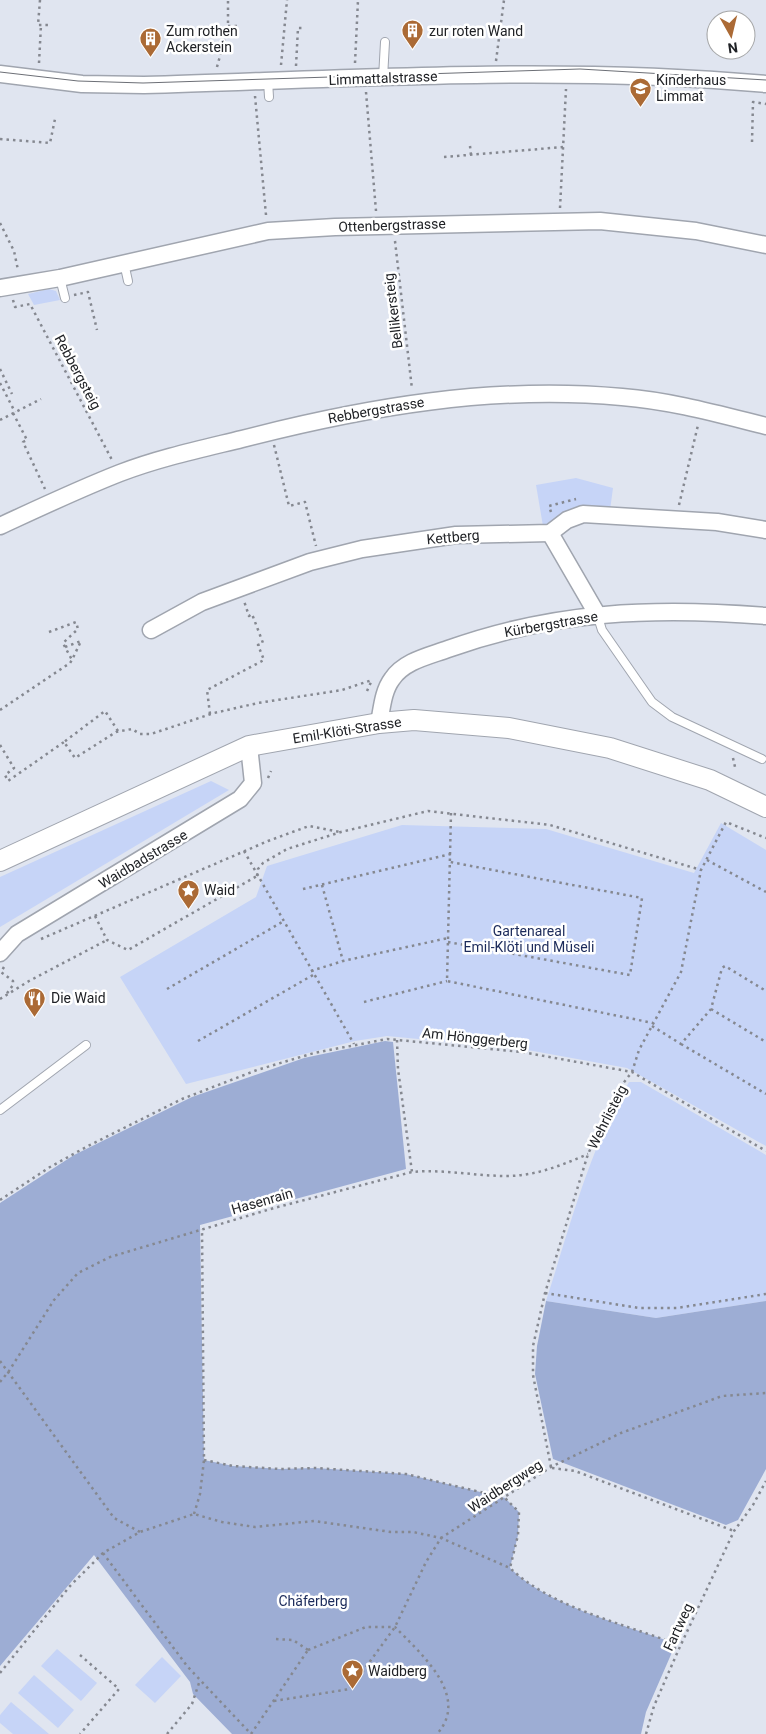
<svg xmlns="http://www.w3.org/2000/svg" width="766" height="1734" font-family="Roboto,sans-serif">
  <rect width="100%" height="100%" fill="#e0e5f0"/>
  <g fill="#c6d4f7">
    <path d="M49,289L56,291L60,300L34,305L28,294Z"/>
    <path d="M576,478L613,488L610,510C579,508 569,509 543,526L536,485Z"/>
    <path d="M211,781L229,790L0,927V877Z"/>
    <path d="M721,823L766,850V1146L627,1068L522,1049L387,1036L355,1041L186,1084L120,977L256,897L267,866L402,825L546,829L694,873Z"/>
    <path d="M629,1082H641L766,1155V1301L656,1318L546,1301C570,1227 589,1149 629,1082Z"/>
    <path d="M57,1649L97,1683L81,1701L41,1666Z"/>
    <path d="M162,1657L181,1676L155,1703L135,1685Z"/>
    <path d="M34,1675L74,1710L58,1728L18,1693Z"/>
    <path d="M11,1702L49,1734H13L0,1723V1715Z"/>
  </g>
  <g fill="#9dadd4">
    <path d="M385,1041L393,1042L406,1169L200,1225L204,1460L233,1466L280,1469L315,1468L406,1474L505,1498L519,1512L518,1535L510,1568C547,1605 619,1623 668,1641L673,1650L646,1712L641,1734H232L193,1694L190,1682L94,1555L0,1666V1203L74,1155L192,1097L304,1058Z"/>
    <path d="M546,1301L656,1318L766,1301V1469L738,1520L726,1525L553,1459L535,1374L537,1346Z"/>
  </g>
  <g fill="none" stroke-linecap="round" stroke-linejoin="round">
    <defs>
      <g id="service">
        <path d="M383,78L385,42"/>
        <path d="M268,81L269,97"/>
        <path d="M124,263L128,281"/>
        <path d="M60,278L65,298"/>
        <path d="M597,614L602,630L652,702L672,717L762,759"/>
        <path d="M0,1110L86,1045"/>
      </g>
      <g id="minor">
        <path d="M0,74L82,84L144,85C351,79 559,65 766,84"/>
        <path d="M0,288L60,278L268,231L335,227L600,221L696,231L766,245"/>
        <path d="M0,526C39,508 79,489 120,473C159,458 201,449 242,439C366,407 493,385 622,397C672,401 718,414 766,426"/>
        <path d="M550,533L597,614"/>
        <path d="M151,630L202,602L310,562L362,549L456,535L550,533L567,520L583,514L717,522L766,530"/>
        <path d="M379,723C382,708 383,691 392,679C404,661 429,656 448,649C554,611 654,607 766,616"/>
        <path d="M0,953L17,934L240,799L253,783L249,746"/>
      </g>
      <path id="tertiary" d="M0,861L249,746L379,723L414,720L509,728L610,748L710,780L766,807"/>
    </defs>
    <use href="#service" stroke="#a0a5af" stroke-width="10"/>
    <use href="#minor" stroke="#a0a5af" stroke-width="19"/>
    <use href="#tertiary" stroke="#a0a5af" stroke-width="22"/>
    <g stroke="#858890" stroke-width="2.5" stroke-dasharray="2.5 4" stroke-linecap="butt">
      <path d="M40,0L38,25H48"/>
      <path d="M228,26H237"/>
      <path d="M496,61L504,0"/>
      <path d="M39,63L41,25"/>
      <path d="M355,63L358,0"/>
      <path d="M281,65L287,0"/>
      <path d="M296,66L298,28H303"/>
      <path d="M217,67L228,26V0"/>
      <path d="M366,92L376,211"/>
      <path d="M255,96L266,215"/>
      <path d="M0,139L50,143L55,119"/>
      <path d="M752,142L753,102L766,104"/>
      <path d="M470,146L471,155"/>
      <path d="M444,157L563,147"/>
      <path d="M560,208L566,89"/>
      <path d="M0,223L14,251L18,270"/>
      <path d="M395,241L412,389"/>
      <path d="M74,295L88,292L97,330"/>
      <path d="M13,300L15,307L30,304L112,460"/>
      <path d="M0,369L12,394"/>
      <path d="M0,383L15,412"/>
      <path d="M13,413L27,440L23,442L45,489"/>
      <path d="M0,420L41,399"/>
      <path d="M274,445L289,506L305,502L316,546"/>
      <path d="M679,505L698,425"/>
      <path d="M551,512L549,506L576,499"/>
      <path d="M49,632L76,622L78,629L63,643L65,647"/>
      <path d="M367,691L372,680"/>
      <path d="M0,710L70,663L72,660L81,641L65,647L72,660"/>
      <path d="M210,714L207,690L264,660L258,645L263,643L252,614L249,616L244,601"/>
      <path d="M118,731L105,711L64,742L75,758L116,732L132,729L140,734H151L214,713L258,703L342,690L372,680"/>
      <path d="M0,745L14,768L5,775L8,781L64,742"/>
      <path d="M733,758L735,767"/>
      <path d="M268,778L271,771"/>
      <path d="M451,813L447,981L653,1023"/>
      <path d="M244,851L354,1044"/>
      <path d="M707,860L766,892"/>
      <path d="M257,876L258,869L263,863L287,849L341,832L428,811L550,825L701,870"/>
      <path d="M322,885L343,961"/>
      <path d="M303,889L451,854"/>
      <path d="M95,916L107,940L128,950L257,876"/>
      <path d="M41,939L268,841L309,826L340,832"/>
      <path d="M448,942L630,975L642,898L450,862"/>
      <path d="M4,967L1,972L13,981V985L5,996"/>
      <path d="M311,971L343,961L448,938"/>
      <path d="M167,989L284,921"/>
      <path d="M0,999L29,981L107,940"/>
      <path d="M364,1002L447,981"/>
      <path d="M711,1009L766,1042"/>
      <path d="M652,1026L681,1044L711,1009L722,968L725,966L766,991"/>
      <path d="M397,1040L398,1069L412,1172"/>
      <path d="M198,1041L313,975"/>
      <path d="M681,1044L766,1094"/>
      <path d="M0,1200L50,1167L88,1146L182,1099L257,1070L314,1053L387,1039L522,1052L632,1072L766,1151"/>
      <path d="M545,1293L639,1308H677L766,1294"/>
      <path d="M0,1361L114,1518L140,1532"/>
      <path d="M0,1382L9,1371L54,1300L78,1273L110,1257L274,1208L412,1172C444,1169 475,1176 507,1176C536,1176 562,1165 588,1154"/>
      <path d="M204,1460L233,1466L280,1469L315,1468L406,1474L505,1498L519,1512L518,1535L510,1568C550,1606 617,1622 668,1641L678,1651"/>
      <path d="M551,1467L533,1375V1346L545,1293L588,1154L621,1086L632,1072L639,1050L681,972L701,870L726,822L766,838"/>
      <path d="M552,1468L575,1471L734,1531"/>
      <path d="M194,1514L200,1494L204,1460L202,1229"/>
      <path d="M103,1553L187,1666L251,1734"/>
      <path d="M276,1639L293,1640L308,1650"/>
      <path d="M308,1650L366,1627H395C420,1653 471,1696 437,1734"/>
      <path d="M80,1655L119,1689L80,1734"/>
      <path d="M0,1673L70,1586L103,1553L140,1532L194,1514L222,1522L255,1527L314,1521L391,1532H413L441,1538L510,1568"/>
      <path d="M274,1701L350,1689L395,1627L426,1562L441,1538L551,1467L621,1433L722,1396L766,1393"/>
      <path d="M167,1734L192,1704L200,1680"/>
      <path d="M251,1734L308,1650"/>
      <path d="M646,1734L654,1706L678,1651L734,1531L753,1505L766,1481"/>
    </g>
    <use href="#service" stroke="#fff" stroke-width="8"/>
    <use href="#minor" stroke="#fff" stroke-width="16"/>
    <use href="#tertiary" stroke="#fff" stroke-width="20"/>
    <g stroke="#6c6f76" stroke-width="1">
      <path d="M0,72L78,81L143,83L580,69L766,80"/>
      <path d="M352,83L402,81"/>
    </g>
  </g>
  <defs>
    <symbol id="building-pin" viewBox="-11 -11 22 30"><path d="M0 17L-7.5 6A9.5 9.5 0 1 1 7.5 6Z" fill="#ab6a35" stroke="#fff"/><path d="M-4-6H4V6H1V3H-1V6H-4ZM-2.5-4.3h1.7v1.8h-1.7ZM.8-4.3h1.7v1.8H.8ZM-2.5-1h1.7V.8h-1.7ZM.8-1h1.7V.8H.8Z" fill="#fff"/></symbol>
    <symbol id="school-pin" viewBox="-11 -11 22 30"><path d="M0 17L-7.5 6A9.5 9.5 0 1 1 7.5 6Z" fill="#ab6a35" stroke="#fff"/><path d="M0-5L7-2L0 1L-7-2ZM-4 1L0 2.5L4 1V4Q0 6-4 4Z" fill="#fff"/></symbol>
    <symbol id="sight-pin" viewBox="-11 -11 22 30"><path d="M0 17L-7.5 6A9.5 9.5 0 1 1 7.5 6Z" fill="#ab6a35" stroke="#fff"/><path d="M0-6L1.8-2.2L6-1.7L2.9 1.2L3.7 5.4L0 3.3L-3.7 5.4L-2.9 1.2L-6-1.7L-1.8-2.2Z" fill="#fff"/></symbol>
    <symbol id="restaurant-pin" viewBox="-11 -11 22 30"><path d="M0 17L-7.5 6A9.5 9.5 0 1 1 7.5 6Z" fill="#ab6a35" stroke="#fff"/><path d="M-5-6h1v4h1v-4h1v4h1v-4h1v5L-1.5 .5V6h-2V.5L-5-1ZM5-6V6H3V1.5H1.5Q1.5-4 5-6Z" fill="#fff"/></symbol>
  </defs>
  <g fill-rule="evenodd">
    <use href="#building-pin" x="400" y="18" width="25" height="34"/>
    <use href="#building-pin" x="138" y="26" width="25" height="34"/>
    <use href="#school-pin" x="628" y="76" width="25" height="34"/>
    <use href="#sight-pin" x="176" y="878" width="25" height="34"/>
    <use href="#restaurant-pin" x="22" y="986" width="25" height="34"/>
    <use href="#sight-pin" x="340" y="1658" width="25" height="34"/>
  </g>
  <g text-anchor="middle" stroke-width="5" stroke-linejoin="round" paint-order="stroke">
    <g font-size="14" fill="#202226" stroke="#fff" text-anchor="start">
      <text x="166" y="36">Zum rothen<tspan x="166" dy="16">Ackerstein</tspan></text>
      <text x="429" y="36">zur roten Wand</text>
      <text x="656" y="85">Kinderhaus<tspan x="656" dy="16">Limmat</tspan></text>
      <text x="204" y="895">Waid</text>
      <text x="51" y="1003">Die Waid</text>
      <text x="368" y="1676">Waidberg</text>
    </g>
    <g font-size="14" fill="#202226" stroke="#fff">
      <text transform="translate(383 78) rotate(-2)" y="5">Limmattalstrasse</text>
      <text transform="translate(392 225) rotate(-2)" y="5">Ottenbergstrasse</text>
      <text transform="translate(393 311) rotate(-97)" y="5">Bellikersteig</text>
      <text transform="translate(78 372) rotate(62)" y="5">Rebbergsteig</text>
      <text transform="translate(376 410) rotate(-10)" y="5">Rebbergstrasse</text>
      <text transform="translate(453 537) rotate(-5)" y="5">Kettberg</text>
      <text transform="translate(551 624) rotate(-10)" y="5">Kürbergstrasse</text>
      <text transform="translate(347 730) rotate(-9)" y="5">Emil-Klöti-Strasse</text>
      <text transform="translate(143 859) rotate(-31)" y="5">Waidbadstrasse</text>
      <text transform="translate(475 1038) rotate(6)" y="5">Am Hönggerberg</text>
      <text transform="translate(607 1117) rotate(-63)" y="5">Wehrlisteig</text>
      <text transform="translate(262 1201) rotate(-16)" y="5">Hasenrain</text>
      <text transform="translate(505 1486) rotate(-33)" y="5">Waidbergweg</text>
      <text transform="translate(678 1627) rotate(-65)" y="5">Fartweg</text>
    </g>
    <g font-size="14" fill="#1b2a5a" stroke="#fff">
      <text x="529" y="936">Gartenareal<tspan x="529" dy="16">Emil-Klöti und Müseli</tspan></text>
      <text x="313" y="1606">Chäferberg</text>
    </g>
  </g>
  <g transform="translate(731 35) rotate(172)"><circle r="24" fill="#ffffff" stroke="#a6a7a8"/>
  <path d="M0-4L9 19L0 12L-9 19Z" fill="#ab6a35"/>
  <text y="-8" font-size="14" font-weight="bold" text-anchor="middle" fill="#202226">N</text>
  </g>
</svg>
